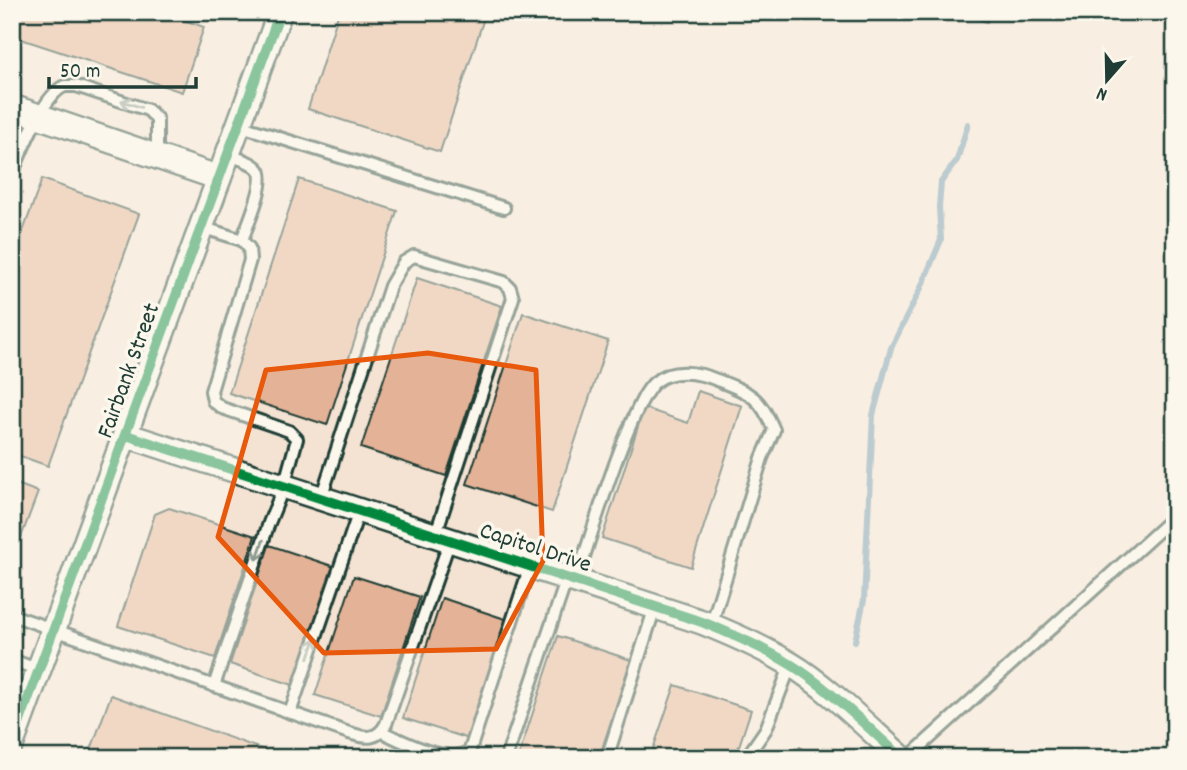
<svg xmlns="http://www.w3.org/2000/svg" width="1187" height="770" font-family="Dekko,sans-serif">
  <rect width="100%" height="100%" fill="#fbf7ec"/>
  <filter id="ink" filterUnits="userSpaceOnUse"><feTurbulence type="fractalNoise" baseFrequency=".0143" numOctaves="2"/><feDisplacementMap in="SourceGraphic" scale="14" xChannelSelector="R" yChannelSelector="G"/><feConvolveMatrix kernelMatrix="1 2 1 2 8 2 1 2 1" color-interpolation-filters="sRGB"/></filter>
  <g filter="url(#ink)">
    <rect fill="#f4e2d2" x="12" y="12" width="1163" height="746"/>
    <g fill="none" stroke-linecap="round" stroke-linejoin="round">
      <path stroke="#6d95ac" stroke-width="6" d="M855,641L864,600L873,415L891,348L920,290L941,240L939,207L941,182L957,160L968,124"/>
    </g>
    <g fill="#e4b296" stroke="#1f3d34" stroke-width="2">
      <path d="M16,12H161L204,27L182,92L12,36V24Z"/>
      <path d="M339,12H486L440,152L308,109Z"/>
      <path d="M957,12H990L987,22Z"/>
      <path d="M42,179L139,214L48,466L12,453V262Z"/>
      <path d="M299,179L397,211L327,425L229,393Z"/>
      <path d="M417,278L502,306L446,476L361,448Z"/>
      <path d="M523,313L608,341L552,512L467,484Z"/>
      <path d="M698,391L742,406L691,567L602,538L644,408L688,423Z"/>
      <path d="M12,482L38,492L13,559H12Z"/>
      <path d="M169,508L255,536L215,658L118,626L155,514Z"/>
      <path d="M269,545L335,567L296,686L230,664Z"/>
      <path d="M354,576L420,597L381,716L315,695Z"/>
      <path d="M442,598L508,620L469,739L403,718Z"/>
      <path d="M558,636L631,660L599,758H518Z"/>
      <path d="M675,685L751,710L735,758H650Z"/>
      <path d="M111,695L278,755L277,758H88Z"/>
      <path d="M800,747L815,758H792Z"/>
    </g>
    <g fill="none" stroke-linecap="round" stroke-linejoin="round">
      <defs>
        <g id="lane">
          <path d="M238,125L504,208"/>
          <path d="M227,155C237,158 251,161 258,169C268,180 247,226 242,240"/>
          <path d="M12,175C20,154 44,93 65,86C68,86 74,86 76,86L148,110L157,119V156"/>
          <path d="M201,227L242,240L249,248L250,260L211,391L213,401L222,408L289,431L297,439L284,486L269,523L214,686"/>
          <path d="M321,498L390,286L404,262L414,256L504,282L510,288L513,298L435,536"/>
          <path d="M576,581C594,527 610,471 633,419C639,407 645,391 655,382C672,368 698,372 717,380C750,393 760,396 774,430L762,458L711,626"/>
          <path d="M12,615L349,733C365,738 377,741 386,724L450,540"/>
          <path d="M12,660L39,670"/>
          <path d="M290,713L359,511"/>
          <path d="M382,732C403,741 450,767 470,750L530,566"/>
          <path d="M506,758L567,578"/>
          <path d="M607,758L655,607"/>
          <path d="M746,758L766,729L791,664"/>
          <path d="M908,758L1175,516"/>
        </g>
        <g id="street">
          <path d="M12,107L219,178"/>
          <path d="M126,435L702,622C732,634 762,647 790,664C827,686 869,729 902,758"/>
          <path d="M12,743L280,12"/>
        </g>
      </defs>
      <use href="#lane" stroke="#1f3d34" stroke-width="16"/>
      <use href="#street" stroke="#1f3d34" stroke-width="28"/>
      <use href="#lane" stroke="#fbf7ec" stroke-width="10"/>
      <use href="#street" stroke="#fbf7ec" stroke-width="23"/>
      <defs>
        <g id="cycleway">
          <path d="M126,435L702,622C732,634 762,647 790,664C827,686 869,729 902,758"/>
          <path d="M12,743L280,12"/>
        </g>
      </defs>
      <use href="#cycleway" stroke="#fbf7ec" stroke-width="15"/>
      <use href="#cycleway" stroke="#00873e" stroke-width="10"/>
    </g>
    <defs><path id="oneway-shaft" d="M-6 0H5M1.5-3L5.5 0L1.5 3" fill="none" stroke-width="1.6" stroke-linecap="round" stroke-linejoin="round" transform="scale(1.75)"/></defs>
    <g stroke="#8d9a90">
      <use href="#oneway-shaft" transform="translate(131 104) rotate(-161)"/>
      <use href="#oneway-shaft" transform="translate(260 550) rotate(109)"/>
      <use href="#oneway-shaft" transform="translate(312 648) rotate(-71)"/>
    </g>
  </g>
  <path d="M0 0H1187V770H0ZM428,353L536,370L543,561L496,649L324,653L218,537L266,370Z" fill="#fbf7ec" fill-opacity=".55" fill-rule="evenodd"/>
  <path fill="none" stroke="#e8590c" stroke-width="5" stroke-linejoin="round" d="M428,353L536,370L543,561L496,649L324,653L218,537L266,370Z"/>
  <g text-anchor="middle" stroke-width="7" stroke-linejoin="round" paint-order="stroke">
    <g font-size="24" fill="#1f3d34" stroke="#fbf7ec">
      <text transform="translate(127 370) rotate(-70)" y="8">Fairbank Street</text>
      <text transform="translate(536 546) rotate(18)" y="8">Capitol Drive</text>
    </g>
  </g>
  <rect width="1187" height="770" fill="none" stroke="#fbf7ec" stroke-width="42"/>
  <rect x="21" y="21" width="1145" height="728" fill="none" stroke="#1f3d34" stroke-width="2.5" filter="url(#ink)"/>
  <g transform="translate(1107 80) rotate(200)" stroke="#fbf7ec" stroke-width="5" paint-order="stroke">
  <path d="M0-5L12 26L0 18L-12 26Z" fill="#1f3d34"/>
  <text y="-10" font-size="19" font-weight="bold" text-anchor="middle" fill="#1f3d34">N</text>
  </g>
  <path d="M49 77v10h147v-10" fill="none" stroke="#1f3d34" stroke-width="3.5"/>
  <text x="60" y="77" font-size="21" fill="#1f3d34" stroke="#fbf7ec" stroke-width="5" paint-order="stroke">50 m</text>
</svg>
